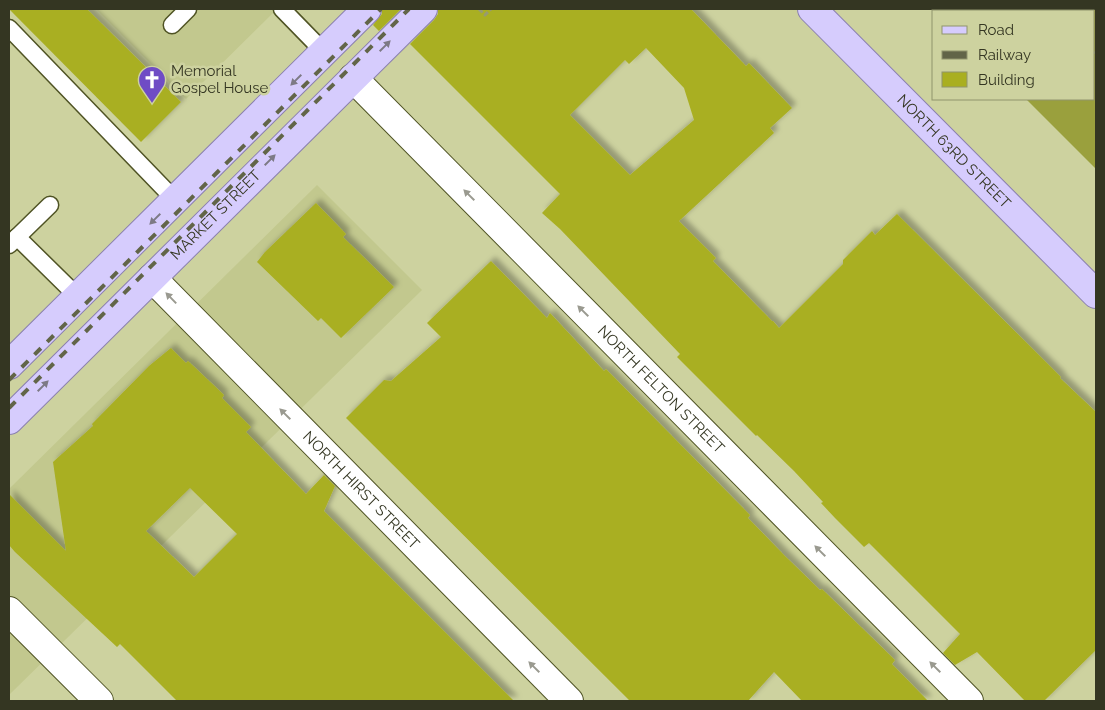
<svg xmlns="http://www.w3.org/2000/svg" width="1105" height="710" font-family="Raleway,sans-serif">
  <defs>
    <filter id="shadow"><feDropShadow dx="4.5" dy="-4.5" stdDeviation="2.5" flood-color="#0004"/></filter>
  </defs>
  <rect width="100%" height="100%" fill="#cdd29f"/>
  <g fill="#c2c88e">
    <path d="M96,9H277L186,99Z"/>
    <path d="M317,185L422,290L9,695V489Z"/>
  </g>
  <path fill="#9aa03d" d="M935,9H1096V169L1026,99H1094V11H937Z"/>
  <g fill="#a9af20" fill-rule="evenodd" filter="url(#shadow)">
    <path d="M9,9H87L181,102L141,142Z"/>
    <path d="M382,9H401L379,31L373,25L382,14Z"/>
    <path d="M438,9H691L746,66L749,63L792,108L770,128L774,133L679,221L716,258L713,261L772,321H773L779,328L843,264V260L872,231L875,235L897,214L1061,377L1060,378L1096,412V650L1044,701H1025L977,652L955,665L943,653L960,634L869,543L864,547L835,518L821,503L823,502L794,471L757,435L756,436L677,357L680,354L560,229L542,213L560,194L410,44L401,53L434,20L438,14ZM646,48L684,88L694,120L630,175L570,115L625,60L629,64Z"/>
    <path d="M316,203L346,234L343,237L394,287L341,338L321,318L318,321L257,262L265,252Z"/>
    <path d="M491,261L547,318L550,313L604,371L606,369L750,515L748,518L785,556L820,590L822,589L895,660L892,664L928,701H802L774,672L748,701H630L346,418L384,380L391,381L441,337L427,323Z"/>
    <path d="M171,348L186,363L188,361L224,395L222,398L251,427L246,432L306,494L324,475L335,486L324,511L514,701H177L120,644L117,647L15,552L9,545V494L66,551L53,462L93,426L92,424L149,366ZM190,488L237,534L194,577L146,531Z"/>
  </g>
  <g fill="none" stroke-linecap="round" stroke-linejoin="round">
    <defs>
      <g id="lane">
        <path d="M282,9L324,52"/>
        <path d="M172,25L188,9"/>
        <path d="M9,28L175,200"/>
        <path d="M17,237L78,297"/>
        <path d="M9,245L50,205"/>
      </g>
      <g id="street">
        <path id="s1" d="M353,78L969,701"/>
        <path id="s2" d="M152,278L569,701"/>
        <path d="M9,611L99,701"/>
      </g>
      <g id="primary">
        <path id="s3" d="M812,9L1096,294"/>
        <path d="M9,365L367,9"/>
        <path id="s4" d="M9,420L423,9"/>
      </g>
    </defs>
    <use href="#lane" stroke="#4f5324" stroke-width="19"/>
    <use href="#street" stroke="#4f5324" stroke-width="30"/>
    <use href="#primary" stroke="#8b81af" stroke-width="30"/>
    <g stroke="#979a72" stroke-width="3" stroke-dasharray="5 2.5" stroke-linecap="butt">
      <path d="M479,9L485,15L491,9"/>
      <path d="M1008,9L1013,11"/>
      <path d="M1094,52L1096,53"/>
    </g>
    <use href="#lane" stroke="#fff" stroke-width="16"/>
    <use href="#street" stroke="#fff" stroke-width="28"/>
    <use href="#primary" stroke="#d6ccfd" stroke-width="28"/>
    <g stroke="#626548" stroke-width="4" stroke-dasharray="9 9" stroke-linecap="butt">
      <path d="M9,380L381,9"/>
      <path d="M9,408L409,9"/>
    </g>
  </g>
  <defs><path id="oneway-solid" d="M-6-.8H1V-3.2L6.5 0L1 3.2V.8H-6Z" transform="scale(1.25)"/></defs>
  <g fill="#7d7a85">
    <use href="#oneway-solid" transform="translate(385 46) rotate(-45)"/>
    <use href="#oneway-solid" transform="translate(296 80) rotate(135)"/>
    <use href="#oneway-solid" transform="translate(270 160) rotate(-45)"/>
    <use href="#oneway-solid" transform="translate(155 219) rotate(135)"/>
    <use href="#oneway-solid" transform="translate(43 386) rotate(-45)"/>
  </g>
  <g fill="#9a9a90">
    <use href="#oneway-solid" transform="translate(469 195) rotate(-135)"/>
    <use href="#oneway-solid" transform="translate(171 298) rotate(-134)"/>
    <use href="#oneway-solid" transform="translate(583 311) rotate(-135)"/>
    <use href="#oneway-solid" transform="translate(285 414) rotate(-135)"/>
    <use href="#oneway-solid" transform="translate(820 551) rotate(-135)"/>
    <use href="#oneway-solid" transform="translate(534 667) rotate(-135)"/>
    <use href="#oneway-solid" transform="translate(935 667) rotate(-135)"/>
  </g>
  <defs>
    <symbol id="church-pin" viewBox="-11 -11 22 30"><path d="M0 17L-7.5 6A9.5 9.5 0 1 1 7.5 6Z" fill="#6f4cc5" stroke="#cdd29f"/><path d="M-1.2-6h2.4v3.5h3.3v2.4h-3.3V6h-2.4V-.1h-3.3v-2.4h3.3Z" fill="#fff"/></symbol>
  </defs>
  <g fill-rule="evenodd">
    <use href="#church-pin" x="136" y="64" width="32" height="43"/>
  </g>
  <g text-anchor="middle" stroke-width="5" stroke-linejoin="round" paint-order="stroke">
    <g font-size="15" fill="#343622" stroke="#cdd29f" text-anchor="start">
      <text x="171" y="76">Memorial<tspan x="171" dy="17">Gospel House</tspan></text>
    </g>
    <g font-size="15" fill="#343622" stroke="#cdd29f">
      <text dy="5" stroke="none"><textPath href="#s3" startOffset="201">NORTH 63RD STREET</textPath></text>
      <text dy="5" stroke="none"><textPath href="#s4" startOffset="291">MARKET STREET</textPath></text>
      <text dy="5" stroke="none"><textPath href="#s1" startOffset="438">NORTH FELTON STREET</textPath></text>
      <text dy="5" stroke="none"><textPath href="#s2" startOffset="298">NORTH HIRST STREET</textPath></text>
    </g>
  </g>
  <rect width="1105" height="710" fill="none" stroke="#343622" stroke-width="20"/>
  <rect x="932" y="10" width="162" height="90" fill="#cdd29f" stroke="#90946d"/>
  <rect x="942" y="26" width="25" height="8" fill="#d6ccfd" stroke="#90946d"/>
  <text x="978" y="35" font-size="15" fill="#343622">Road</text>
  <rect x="942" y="51" width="25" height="8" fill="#626548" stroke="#90946d"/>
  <text x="978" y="60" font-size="15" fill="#343622">Railway</text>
  <rect x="942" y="72" width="25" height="15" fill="#a9af20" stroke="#90946d"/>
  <text x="978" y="85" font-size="15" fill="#343622">Building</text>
</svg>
